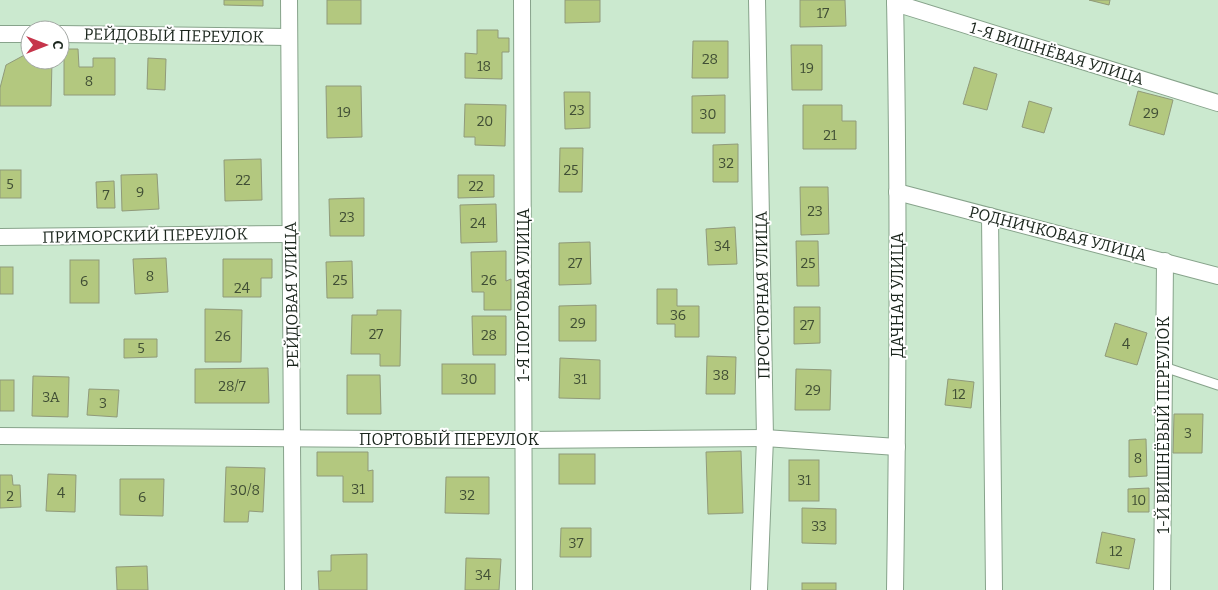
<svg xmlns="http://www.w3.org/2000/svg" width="1218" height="590" font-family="Bitter,serif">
  <rect width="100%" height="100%" fill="#cbe9cf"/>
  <g fill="#b3c87f" stroke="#909a7a">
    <path d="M224,0H263V6L224,5Z"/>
    <rect x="327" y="0" width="34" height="24"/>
    <path d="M565,0H600V22L565,23Z"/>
    <path d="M800,0H845L846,26L800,27Z"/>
    <path d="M1089,0H1110L1109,5Z"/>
    <path d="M477,30H498V38H509V52H502V79L465,78V53L477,54Z"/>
    <path d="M693,41H728V78H692Z"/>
    <path d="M791,45H822V90H792Z"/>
    <path d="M64,49H78L79,67H93V58H115V95H64Z"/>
    <path d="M30,52V60H52L51,106H0V88L6,65Z"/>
    <path d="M148,58L166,59L165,90L147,89Z"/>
    <path d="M974,67L997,74L987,110L963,104Z"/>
    <path d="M326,86H361L362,137L327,138Z"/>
    <path d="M1138,91L1173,100L1164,135L1129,125Z"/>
    <path d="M564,92H590V128L565,129Z"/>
    <path d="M725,95V133H692V96Z"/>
    <path d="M1029,101L1052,108L1044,133L1022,127Z"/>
    <path d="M465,104L506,105L505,146L475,145V137H464Z"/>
    <path d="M803,105H842V121H856V149H803Z"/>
    <path d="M738,144V182H713V145Z"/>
    <path d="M560,148H583L582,192H559Z"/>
    <path d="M261,159L262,200L225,201L224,160Z"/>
    <rect x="0" y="170" width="21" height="28"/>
    <path d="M157,174L159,209L122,211L121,175Z"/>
    <path d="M458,175H494V197L458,198Z"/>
    <path d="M114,181L115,208H97L96,182Z"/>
    <path d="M800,187H828L829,234L801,235Z"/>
    <path d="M364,198V236H330L329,199Z"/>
    <path d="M496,204L497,242L461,243L460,205Z"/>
    <path d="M735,227L737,264L708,265L706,229Z"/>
    <path d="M796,241H818L819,286H797Z"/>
    <path d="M590,242L591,284L559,285V243Z"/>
    <path d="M506,251V281L511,279V310H484V292H472L471,252Z"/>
    <path d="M166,258L168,292L135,294L133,259Z"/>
    <path d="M223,259H272V278H261V297H223Z"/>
    <rect x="70" y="260" width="29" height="43"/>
    <path d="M352,261L353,298H327L326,262Z"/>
    <rect x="0" y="267" width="13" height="27"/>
    <path d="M657,289H677V306H699V337H675V324H657Z"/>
    <path d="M596,305V341H559V306Z"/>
    <path d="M794,307H820V343L794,344Z"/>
    <path d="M205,309L242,310L241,362H205Z"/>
    <path d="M377,310H401L400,366H380V354H351L352,315H377Z"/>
    <path d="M472,316H506V355H473Z"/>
    <path d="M1115,323L1147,333L1137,365L1105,356Z"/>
    <path d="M124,339H157V357L124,358Z"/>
    <path d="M707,356L736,357L735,394H706Z"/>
    <path d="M560,358L600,360V399L559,398Z"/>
    <rect x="442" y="364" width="53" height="30"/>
    <path d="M268,368L269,403H195V369Z"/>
    <path d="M796,369L831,370L830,410H795Z"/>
    <path d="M347,375H380L381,414H347Z"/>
    <path d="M33,376L69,377L68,417L32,416Z"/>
    <path d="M948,379L974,382L971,408L945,405Z"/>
    <rect x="0" y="380" width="14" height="31"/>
    <path d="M89,389L119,390L117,417L87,415Z"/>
    <path d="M1174,414H1203L1202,453H1173Z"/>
    <path d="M1146,439L1147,476L1129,477V440Z"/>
    <path d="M741,451L743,513L708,514L706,452Z"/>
    <path d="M317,452H368V471L373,470V502H343V476H317Z"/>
    <rect x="559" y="454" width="36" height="30"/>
    <rect x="789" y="460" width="30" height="41"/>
    <path d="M226,467L265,468L263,512L249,511L248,522H224Z"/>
    <path d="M48,474L76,475L75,512L46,511Z"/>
    <path d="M0,475H12L13,485H20L21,507L0,508Z"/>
    <path d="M446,477H489V514L445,513Z"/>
    <path d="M120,479H164L163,516L120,515Z"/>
    <path d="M1149,488V512H1128V489Z"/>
    <path d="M802,508L836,509V544L802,543Z"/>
    <path d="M561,528H591V557H560Z"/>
    <path d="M1102,532L1135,539L1129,569L1096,563Z"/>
    <path d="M367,554V590H319L318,571H331V555Z"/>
    <path d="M466,558L501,559L499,590H465Z"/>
    <path d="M147,566L148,590H117L116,567Z"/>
    <rect x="802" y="583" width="34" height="7"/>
  </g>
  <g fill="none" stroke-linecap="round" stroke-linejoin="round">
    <defs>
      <path id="lane" d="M1164,367L1218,385"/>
      <g id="street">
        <path d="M289,0L293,590"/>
        <path d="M522,0L524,590"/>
        <path d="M757,0L765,438L759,590"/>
        <path d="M895,3L1218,103"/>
        <path d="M0,34H30"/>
        <path d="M60,34L288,37"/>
        <path d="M897,192L1218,276"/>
        <path d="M990,216L994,590"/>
        <path d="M0,237L290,234"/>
        <path d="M0,436L524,440L765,438L897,447"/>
        <path d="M895,590C898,393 899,197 895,0"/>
        <path d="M1162,590L1165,261"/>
      </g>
    </defs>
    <use href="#lane" stroke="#87a38b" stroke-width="11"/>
    <use href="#street" stroke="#87a38b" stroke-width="18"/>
    <use href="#lane" stroke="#fff" stroke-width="9"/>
    <use href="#street" stroke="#fff" stroke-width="16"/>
  </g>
  <g text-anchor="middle" stroke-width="4" stroke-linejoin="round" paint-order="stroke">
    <g font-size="14" fill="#404e35">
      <text x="823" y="18">17</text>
      <text x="710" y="64">28</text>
      <text x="484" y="71">18</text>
      <text x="807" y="73">19</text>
      <text x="89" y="86">8</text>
      <text x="577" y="115">23</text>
      <text x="344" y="117">19</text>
      <text x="1151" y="118">29</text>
      <text x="708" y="119">30</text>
      <text x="485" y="126">20</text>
      <text x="830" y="140">21</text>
      <text x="726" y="168">32</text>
      <text x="571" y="175">25</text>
      <text x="243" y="185">22</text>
      <text x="10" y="189">5</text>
      <text x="476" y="191">22</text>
      <text x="140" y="197">9</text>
      <text x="106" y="200">7</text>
      <text x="815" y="216">23</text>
      <text x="347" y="222">23</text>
      <text x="478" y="228">24</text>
      <text x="722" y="251">34</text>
      <text x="575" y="268">27</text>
      <text x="808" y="268">25</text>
      <text x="150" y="281">8</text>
      <text x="340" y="285">25</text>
      <text x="489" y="285">26</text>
      <text x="84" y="286">6</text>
      <text x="242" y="293">24</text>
      <text x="678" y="320">36</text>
      <text x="578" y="328">29</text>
      <text x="807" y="330">27</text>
      <text x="376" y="339">27</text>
      <text x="489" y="340">28</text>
      <text x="223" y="341">26</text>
      <text x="1126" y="349">4</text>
      <text x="141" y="353">5</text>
      <text x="721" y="380">38</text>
      <text x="469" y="384">30</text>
      <text x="580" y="384">31</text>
      <text x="232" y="391">28/7</text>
      <text x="813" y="395">29</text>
      <text x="959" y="399">12</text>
      <text x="51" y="402">3А</text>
      <text x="103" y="408">3</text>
      <text x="1188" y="438">3</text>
      <text x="1138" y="463">8</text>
      <text x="804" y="485">31</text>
      <text x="358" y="494">31</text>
      <text x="245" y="495">30/8</text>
      <text x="61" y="498">4</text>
      <text x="467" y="500">32</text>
      <text x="10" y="501">2</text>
      <text x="142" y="502">6</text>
      <text x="1139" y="505">10</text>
      <text x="819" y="531">33</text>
      <text x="576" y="548">37</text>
      <text x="1116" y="556">12</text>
      <text x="483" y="580">34</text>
    </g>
    <g font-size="16" fill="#1a251c" stroke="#fff">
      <text transform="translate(174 35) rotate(1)" y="6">РЕЙДОВЫЙ ПЕРЕУЛОК</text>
      <text transform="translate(1057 53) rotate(17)" y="6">1-Я ВИШНЁВАЯ УЛИЦА</text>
      <text transform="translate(1058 233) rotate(14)" y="6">РОДНИЧКОВАЯ УЛИЦА</text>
      <text transform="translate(145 235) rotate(-1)" y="6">ПРИМОРСКИЙ ПЕРЕУЛОК</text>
      <text transform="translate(291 295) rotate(-91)" y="6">РЕЙДОВАЯ УЛИЦА</text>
      <text transform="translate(523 295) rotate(-90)" y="6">1-Я ПОРТОВАЯ УЛИЦА</text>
      <text transform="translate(762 295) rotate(-91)" y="6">ПРОСТОРНАЯ УЛИЦА</text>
      <text transform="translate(897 295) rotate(-90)" y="6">ДАЧНАЯ УЛИЦА</text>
      <text transform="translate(1163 425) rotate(-90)" y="6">1-Й ВИШНЁВЫЙ ПЕРЕУЛОК</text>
      <text x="449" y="445">ПОРТОВЫЙ ПЕРЕУЛОК</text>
    </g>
  </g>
  <g transform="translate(45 45) rotate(90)"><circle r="24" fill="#ffffff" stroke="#a3a8a4"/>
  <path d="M0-4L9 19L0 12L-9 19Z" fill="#c6354b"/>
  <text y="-8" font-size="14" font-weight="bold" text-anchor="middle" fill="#1a251c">С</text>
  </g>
</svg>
